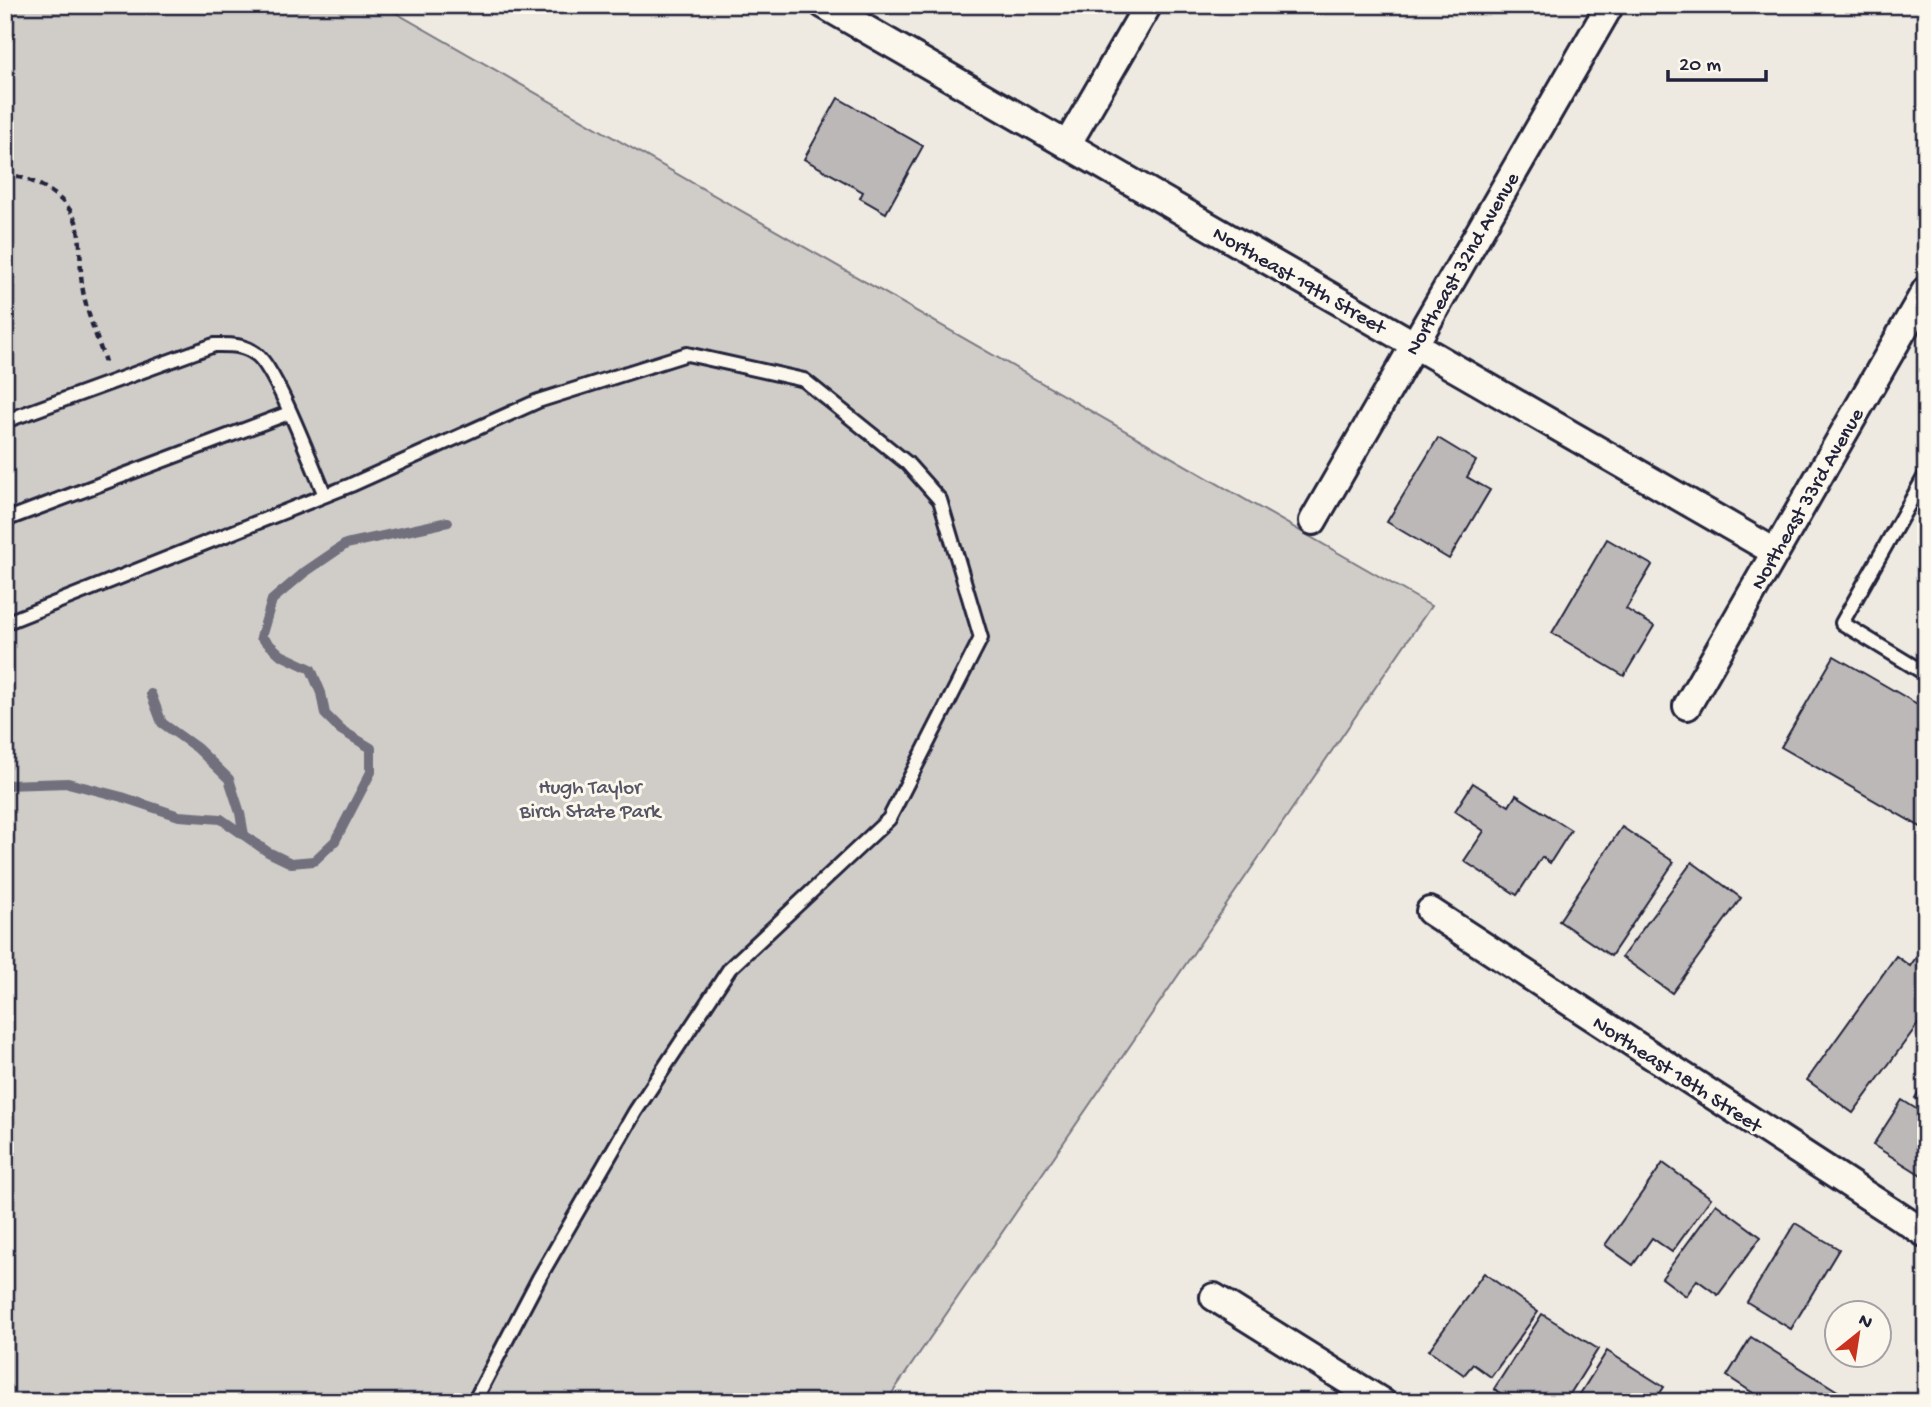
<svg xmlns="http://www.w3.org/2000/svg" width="1931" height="1407" font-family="'Gochi Hand',sans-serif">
  <rect width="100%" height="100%" fill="#eeeae2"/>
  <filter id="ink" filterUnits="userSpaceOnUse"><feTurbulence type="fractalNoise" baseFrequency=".0143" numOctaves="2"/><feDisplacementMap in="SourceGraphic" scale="14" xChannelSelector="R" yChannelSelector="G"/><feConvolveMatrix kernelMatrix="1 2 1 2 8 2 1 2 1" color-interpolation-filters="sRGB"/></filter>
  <g filter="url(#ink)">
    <path fill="#d0cdc9" stroke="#797882" stroke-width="2" d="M5,5H382L1431,606L886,1402H5Z"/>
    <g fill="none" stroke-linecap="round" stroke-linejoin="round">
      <g stroke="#716f7c" stroke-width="10">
        <path d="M151,694L162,723L197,748L229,779L240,813L244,835"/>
        <path d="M5,785L68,783L122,797L179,816L221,819L268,852L291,863L314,861L335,841L371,772V748L341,730L325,714L321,693L311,669L281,655L261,637L272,600L305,572L346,544L448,522"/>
      </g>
    </g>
    <g fill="#bcb8b8" stroke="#22223b" stroke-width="2">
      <path d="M838,98L923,146L886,213L860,198L863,192L804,159Z"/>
      <path d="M1438,438L1476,461L1467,477L1490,490L1449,559L1387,522Z"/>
      <path d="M1607,539L1652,565L1626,609L1654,626L1624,676L1552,633Z"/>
      <path d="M1834,656L1926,709V830L1781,747Z"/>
      <path d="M1473,783L1509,806L1516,795L1571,830L1550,863L1542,857L1517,895L1464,861L1484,831L1455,811Z"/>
      <path d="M1622,827L1674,862L1611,956L1559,921Z"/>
      <path d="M1692,862L1741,898L1672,993L1622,957Z"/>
      <path d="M1924,946L1926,1013L1853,1113L1807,1080L1896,956L1910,966Z"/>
      <path d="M1926,1080V1105L1915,1098Z"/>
      <path d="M1902,1100L1926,1115V1178L1873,1145Z"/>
      <path d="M1663,1163L1711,1198L1672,1252L1652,1238L1633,1265L1605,1245Z"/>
      <path d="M1716,1204L1761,1237L1718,1295L1697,1280L1686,1296L1662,1278Z"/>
      <path d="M1795,1223L1839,1249L1791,1329L1747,1302Z"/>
      <path d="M1484,1273L1538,1312L1491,1377L1473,1364L1464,1375L1429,1350Z"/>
      <path d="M1542,1314L1598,1349L1565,1402H1514L1494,1389Z"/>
      <path d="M1751,1337L1844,1395L1840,1402H1767L1727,1376Z"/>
      <path d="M1607,1351L1664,1387L1654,1402H1575Z"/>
    </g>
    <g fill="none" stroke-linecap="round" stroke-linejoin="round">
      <defs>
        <g id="lane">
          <path d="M5,421L214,345C230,345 243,344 256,354C276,368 313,468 325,495"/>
          <path d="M1926,474L1842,623L1926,674"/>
          <path d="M5,520L289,413"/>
          <path d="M5,623L351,485L538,401L687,354L804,380L907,463L940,500L981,638L889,819L730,968L635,1112L539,1278L474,1402"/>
        </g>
        <g id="street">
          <path d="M824,5L1775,552"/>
          <path d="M1067,145L1148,5"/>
          <path d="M1313,521L1610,5"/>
          <path d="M1687,706L1926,290"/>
          <path d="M1430,911L1926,1234"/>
          <path d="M1214,1297L1382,1402"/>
        </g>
      </defs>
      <use href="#lane" stroke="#22223b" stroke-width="18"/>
      <use href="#street" stroke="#22223b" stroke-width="32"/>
      <path stroke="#22223b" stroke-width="4.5" stroke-dasharray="7 5" stroke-linecap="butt" d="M5,174C30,177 60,192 73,215C83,232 79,264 82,284C85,310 97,336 105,362"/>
      <use href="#lane" stroke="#fbf7ec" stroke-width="12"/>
      <use href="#street" stroke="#fbf7ec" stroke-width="26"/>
    </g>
  </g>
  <g text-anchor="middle" stroke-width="6" stroke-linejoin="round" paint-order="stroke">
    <g font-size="21" fill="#22223b" stroke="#fbf7ec">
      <text transform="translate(1461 263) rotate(-60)" y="7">Northeast 32nd Avenue</text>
      <text transform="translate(1300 279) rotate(30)" y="7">Northeast 19th Street</text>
      <text transform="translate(1806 498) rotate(-60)" y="7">Northeast 33rd Avenue</text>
      <text transform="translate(1678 1073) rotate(33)" y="7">Northeast 18th Street</text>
    </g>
    <g font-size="21" fill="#565566" stroke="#fbf7ec">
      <text x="590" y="793">Hugh Taylor<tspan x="590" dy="24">Birch State Park</tspan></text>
    </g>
  </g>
  <rect width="1931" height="1407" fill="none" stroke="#fbf7ec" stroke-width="28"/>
  <rect x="14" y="14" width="1903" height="1379" fill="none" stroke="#22223b" stroke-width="2.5" filter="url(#ink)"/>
  <g transform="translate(1858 1334) rotate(30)"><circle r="33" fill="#fbf7ec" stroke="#a4a2a5" stroke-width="2"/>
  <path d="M0-5L12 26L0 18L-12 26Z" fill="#c8321e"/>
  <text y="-10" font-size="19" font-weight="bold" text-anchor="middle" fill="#22223b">N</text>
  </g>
  <path d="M1668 70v10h98v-10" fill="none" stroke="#22223b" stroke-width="3.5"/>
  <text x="1679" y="70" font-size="21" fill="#22223b" stroke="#fbf7ec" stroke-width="5" paint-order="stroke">20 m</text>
</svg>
